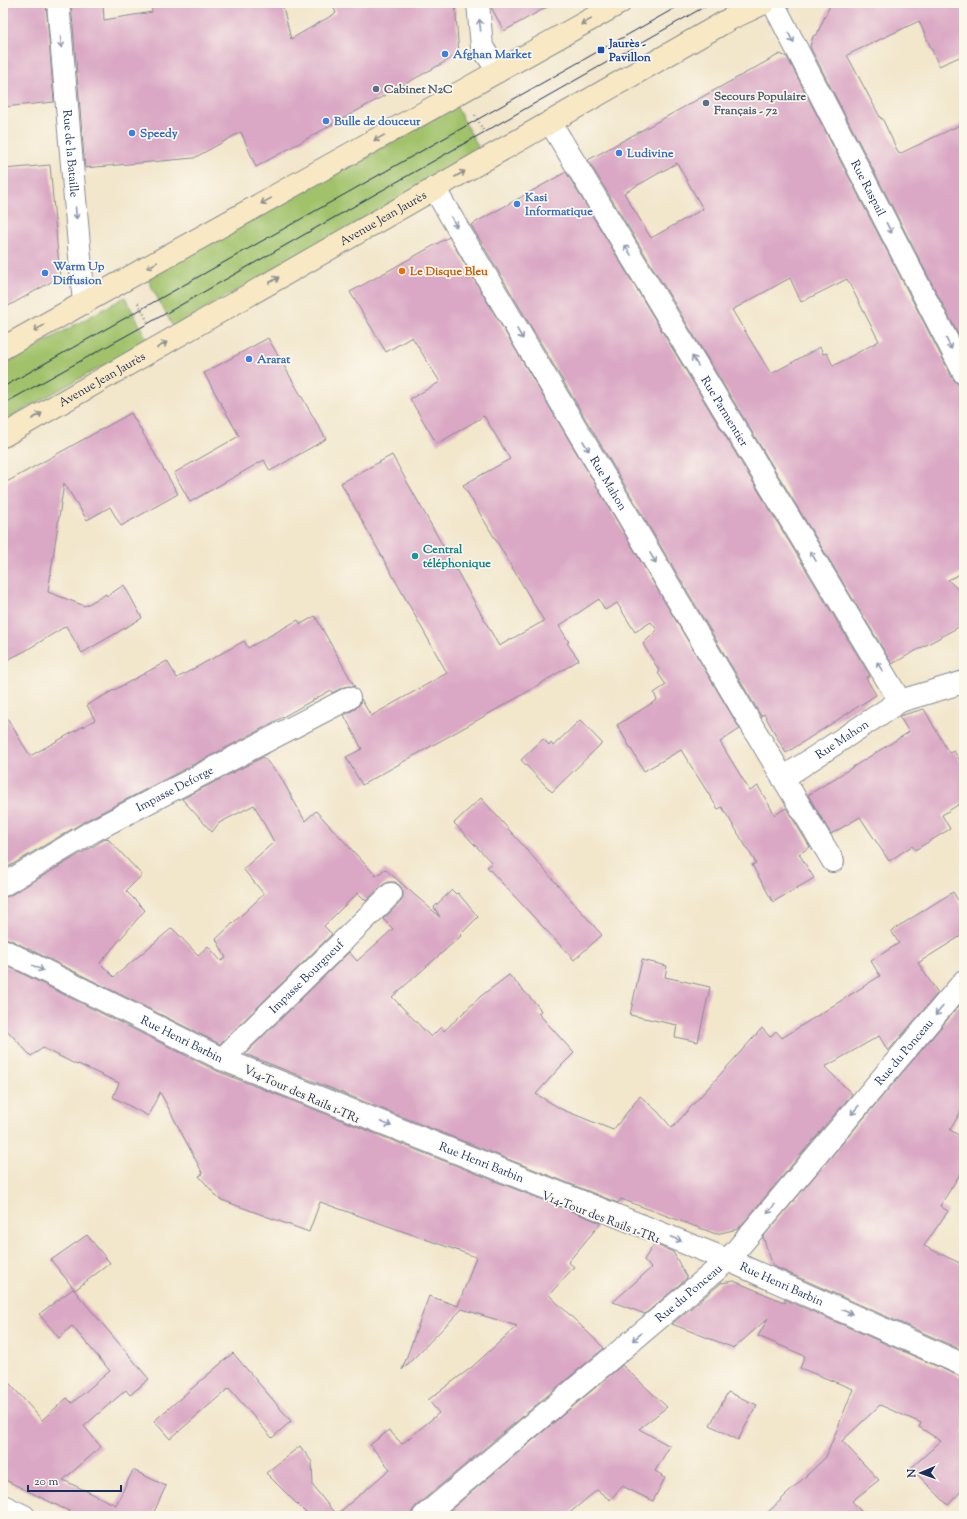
<svg xmlns="http://www.w3.org/2000/svg" width="967" height="1519" font-family="'Sorts Mill Goudy',serif">
  <rect width="100%" height="100%" fill="#fbf7ec"/>
  <filter id="ink" filterUnits="userSpaceOnUse"><feTurbulence type="fractalNoise" baseFrequency=".025" numOctaves="2"/><feDisplacementMap in="SourceGraphic" scale="8" xChannelSelector="R" yChannelSelector="G"/><feConvolveMatrix kernelMatrix="1 2 1 2 8 2 1 2 1" color-interpolation-filters="sRGB"/></filter>
  <filter id="wash" filterUnits="userSpaceOnUse"><feTurbulence type="fractalNoise" baseFrequency=".012" numOctaves="4" result="noise"/><feDisplacementMap in="SourceGraphic" scale="16" xChannelSelector="R" yChannelSelector="G"/><feGaussianBlur stdDeviation="0.9" result="paint"/><feColorMatrix in="noise" values="0 0 0 0 0 0 0 0 0 0 0 0 0 0 0 0 0 1.4 0 .05"/><feComposite in="paint" operator="in"/></filter>
  <g filter="url(#wash)">
    <rect width="100%" height="100%" fill="#f2e6cb"/>
    <g fill="#a1c26b" stroke="#5e7864">
      <path d="M456,106L481,152L173,327L147,278Z"/>
      <path d="M125,297L148,341L3,421V365Z"/>
    </g>
    <g id="blocks">
      <g fill="#daa7c4" fill-rule="evenodd">
        <path d="M3,3H46L54,102L3,107Z"/>
        <path d="M71,3H103L104,20L152,12L151,3H282L291,39L336,13L332,3H455L459,54L256,167L241,132L194,158L85,168Z"/>
        <path d="M491,3H554L504,31L491,7Z"/>
        <path d="M831,3H964V55L939,66L919,21L847,55L881,119L882,118L899,154L964,123V346L810,47L813,36L817,34Z"/>
        <path d="M780,54L787,57L953,379L958,384L964,385V572L948,580L964,595V624L892,664L588,160ZM677,163L703,209L651,238L624,193ZM790,278L801,302L847,279L879,341L833,366L827,353L823,354L820,347L771,374L732,310Z"/>
        <path d="M50,165L60,277L3,309V202H7L4,169Z"/>
        <path d="M566,172L870,676L866,678L876,695L786,753L764,714L761,716L471,225Z"/>
        <path d="M449,237L740,729L720,742L750,791L758,786L775,815L786,808L810,847L799,854L814,878L773,902L752,865L756,863L722,807L718,809L681,750L644,771L617,725L657,700L654,693L666,685L658,673L660,672L643,644L657,630L651,622L635,632L617,603L605,610L599,599L559,626L569,642L567,643L579,660L522,695L362,785L346,757L362,749L344,715L355,709L360,704L361,699L371,716L447,673L341,483L392,455L499,646L544,621L463,485L510,459L484,416L437,444L410,399L440,382L412,337L386,352L350,292Z"/>
        <path d="M268,338L326,439L270,471L264,460L190,502L174,473L239,436L204,373Z"/>
        <path d="M131,413L178,494L121,526L110,507L87,520L64,483L48,592L85,606L106,594L107,596L124,585L142,618L82,653L66,626L25,651L3,662V484Z"/>
        <path d="M315,616L355,687L349,686L344,687L332,693L331,690L256,732L87,820L3,870V711L30,756L95,720L87,705L167,661L177,678L244,641L248,648L298,620L301,624Z"/>
        <path d="M924,709L949,753L954,751L964,767V801L942,815L950,829L915,850L912,846L889,861L860,817L831,834L808,795L909,732L899,716Z"/>
        <path d="M580,720L602,743L552,792L521,760L543,739L549,745L551,743L553,746Z"/>
        <path d="M263,757L280,776L305,821L316,811L376,876L385,869L440,917L434,907L452,890L456,894L458,893L478,917L460,935L461,936L392,997L431,1037L441,1027L444,1031L481,996L509,975L538,1006L541,1011L538,1013L574,1053L562,1065L536,1094L561,1109L613,1130L640,1096L658,1112L672,1128L762,1028L770,1037L776,1031L782,1038L880,976L871,961L899,943L891,931L953,892L964,910V934L918,963L938,993L888,1051L879,1036L825,1067L852,1094L738,1229L716,1234L621,1199L618,1203L245,1054L349,952L357,961L393,929L383,919L400,903L403,898V891L400,886L395,882H388L383,885L366,901L358,893L341,909L324,926L332,934L220,1044L9,939L3,938V897L9,896L107,838L142,875L126,891L145,910L100,963L114,977L172,928L198,955L208,946L221,961L226,958L216,939L264,894L243,869L274,842L254,805L219,823L212,832L182,799Z"/>
        <path d="M481,798L602,935L574,960L487,867L492,863L454,823Z"/>
        <path d="M642,960L667,966L665,977L710,987L698,1042L675,1037L677,1025L630,1015Z"/>
        <path d="M3,964L217,1071L601,1223L568,1262L574,1267L549,1295L604,1348L416,1506L412,1511V1516H309L266,1473L300,1446L312,1462L313,1486L336,1515L390,1469L370,1445L389,1430L402,1444L439,1413L428,1400L472,1367L517,1326L462,1309L402,1370L429,1296L458,1306L476,1257L320,1202L309,1232L219,1199L199,1176L203,1174L160,1092L148,1116L113,1097L119,1083L78,1064L77,1065L43,1048L31,1056L3,1026Z"/>
        <path d="M964,1000V1106L950,1130L964,1138V1168L940,1206L948,1211L924,1246L964,1265V1351L773,1266L763,1237Z"/>
        <path d="M87,1235L110,1263L75,1290L51,1260Z"/>
        <path d="M654,1244L673,1252L687,1278L645,1314L613,1302L651,1268L644,1260Z"/>
        <path d="M734,1281L786,1303L784,1299L959,1376L964,1377V1488L948,1505L911,1468L941,1441L919,1427L921,1423L880,1405L842,1441L879,1480L852,1501L865,1516H764L826,1457L853,1389L800,1368L805,1356L758,1336L768,1318L734,1348L672,1324L721,1283Z"/>
        <path d="M73,1289L149,1379L130,1395L126,1390L84,1426L101,1447L63,1480L116,1505L133,1470L166,1486L152,1516H79L3,1479V1376L42,1420L67,1398L72,1403L110,1371L72,1326L59,1338L39,1314Z"/>
        <path d="M233,1353L291,1421L272,1438L229,1388L170,1439L154,1421Z"/>
        <path d="M622,1365L667,1407L639,1429L670,1446L655,1471L662,1475L661,1476L665,1478L653,1501L622,1486L610,1500L597,1490L566,1516H443Z"/>
        <path d="M728,1392L757,1405L738,1440L710,1425Z"/>
      </g>
    </g>
  </g>
  <g filter="url(#ink)">
    <use href="#blocks" fill-opacity="0" stroke="#868a94" stroke-width="1"/>
    <g fill="none" stroke-linecap="round" stroke-linejoin="round">
      <defs>
        <g id="minor">
          <path id="s1" d="M58,3L84,303"/>
          <path d="M478,3L482,47L498,71"/>
          <path id="s2" d="M773,3L964,373"/>
          <path id="s3" d="M550,122L900,701"/>
          <path id="s4" d="M434,188L783,778L900,701L964,682"/>
          <path d="M783,778L833,861"/>
          <path id="s5" d="M3,885L93,831L349,698"/>
          <path id="s6" d="M3,950L222,1059L728,1260L964,1365"/>
          <path id="s7" d="M222,1059L391,894"/>
          <path d="M3,1506L24,1516"/>
          <path id="s8" d="M424,1516L728,1260L964,981"/>
        </g>
        <g id="secondary">
          <path d="M3,348L620,3"/>
          <path id="s9" d="M3,436L730,19L764,3"/>
        </g>
      </defs>
      <use href="#minor" stroke="#868a94" stroke-width="24"/>
      <use href="#secondary" stroke="#868a94" stroke-width="24"/>
      <g stroke="#868a94" stroke-width="2.5" stroke-dasharray="1 3" stroke-linecap="butt">
        <path d="M475,115L483,130"/>
        <path d="M138,303L148,322"/>
      </g>
      <use href="#minor" stroke="#fff" stroke-width="22"/>
      <use href="#secondary" stroke="#f8e8c3" stroke-width="22"/>
      <g stroke="#1b2f5e" stroke-width="1">
        <path d="M3,387L684,3"/>
        <path d="M3,404L149,323L711,3"/>
      </g>
    </g>
    <defs><path id="oneway-shaft" d="M-6 0H5M1.5-3L5.5 0L1.5 3" fill="none" stroke-width="1.6" stroke-linecap="round" stroke-linejoin="round"/></defs>
    <g stroke="#8a8c90">
      <use href="#oneway-shaft" transform="translate(586 22) rotate(151)"/>
      <use href="#oneway-shaft" transform="translate(379 138) rotate(151)"/>
      <use href="#oneway-shaft" transform="translate(460 174) rotate(-30)"/>
      <use href="#oneway-shaft" transform="translate(266 201) rotate(151)"/>
      <use href="#oneway-shaft" transform="translate(152 265) rotate(151)"/>
      <use href="#oneway-shaft" transform="translate(274 280) rotate(-30)"/>
      <use href="#oneway-shaft" transform="translate(39 328) rotate(151)"/>
      <use href="#oneway-shaft" transform="translate(162 345) rotate(-30)"/>
      <use href="#oneway-shaft" transform="translate(37 416) rotate(-30)"/>
    </g>
    <g stroke="#8d97ae">
      <use href="#oneway-shaft" transform="translate(480 25) rotate(-96)"/>
      <use href="#oneway-shaft" transform="translate(791 38) rotate(63)"/>
      <use href="#oneway-shaft" transform="translate(61 42) rotate(85)"/>
      <use href="#oneway-shaft" transform="translate(76 213) rotate(85)"/>
      <use href="#oneway-shaft" transform="translate(454 222) rotate(60)"/>
      <use href="#oneway-shaft" transform="translate(889 228) rotate(63)"/>
      <use href="#oneway-shaft" transform="translate(628 250) rotate(-121)"/>
      <use href="#oneway-shaft" transform="translate(520 334) rotate(59)"/>
      <use href="#oneway-shaft" transform="translate(949 344) rotate(63)"/>
      <use href="#oneway-shaft" transform="translate(695 361) rotate(-121)"/>
      <use href="#oneway-shaft" transform="translate(586 446) rotate(59)"/>
      <use href="#oneway-shaft" transform="translate(813 556) rotate(-121)"/>
      <use href="#oneway-shaft" transform="translate(653 558) rotate(59)"/>
      <use href="#oneway-shaft" transform="translate(880 667) rotate(-121)"/>
      <use href="#oneway-shaft" transform="translate(38 968) rotate(26)"/>
      <use href="#oneway-shaft" transform="translate(939 1011) rotate(130)"/>
      <use href="#oneway-shaft" transform="translate(855 1110) rotate(130)"/>
      <use href="#oneway-shaft" transform="translate(386 1124) rotate(22)"/>
      <use href="#oneway-shaft" transform="translate(771 1209) rotate(130)"/>
      <use href="#oneway-shaft" transform="translate(676 1239) rotate(22)"/>
      <use href="#oneway-shaft" transform="translate(847 1312) rotate(24)"/>
      <use href="#oneway-shaft" transform="translate(637 1337) rotate(140)"/>
    </g>
  </g>
  <rect fill="#1a4fb4" stroke="#fbf7ec" stroke-width="1.5" x="597" y="46" width="8" height="8" rx="2"/>
  <g fill="#3f7fe0" stroke="#fbf7ec" stroke-width="1.5">
    <circle cx="445" cy="54" r="4"/>
    <circle cx="326" cy="121" r="4"/>
    <circle cx="132" cy="133" r="4"/>
    <circle cx="619" cy="153" r="4"/>
    <circle cx="517" cy="204" r="4"/>
    <circle cx="45" cy="273" r="4"/>
    <circle cx="249" cy="359" r="4"/>
  </g>
  <g fill="#5c6f8a" stroke="#fbf7ec" stroke-width="1.5">
    <circle cx="376" cy="89" r="4"/>
    <circle cx="706" cy="103" r="4"/>
  </g>
  <circle fill="#e8710a" stroke="#fbf7ec" stroke-width="1.5" cx="402" cy="271" r="4"/>
  <circle fill="#0f9aa8" stroke="#fbf7ec" stroke-width="1.5" cx="415" cy="556" r="4"/>
  <g text-anchor="middle" stroke-width="3.5" stroke-linejoin="round" paint-order="stroke">
    <g font-size="12" font-weight="bold" fill="#164399" stroke="#fbf7ec" text-anchor="start">
      <text x="609" y="47">Jaurès -<tspan x="609" dy="14">Pavillon</tspan></text>
    </g>
    <g font-size="12" font-weight="bold" fill="#366cbe" stroke="#fbf7ec" text-anchor="start">
      <text x="453" y="58">Afghan Market</text>
      <text x="334" y="125">Bulle de douceur</text>
      <text x="140" y="137">Speedy</text>
      <text x="627" y="157">Ludivine</text>
      <text x="525" y="201">Kasi<tspan x="525" dy="14">Informatique</tspan></text>
      <text x="53" y="270">Warm Up<tspan x="53" dy="14">Diffusion</tspan></text>
      <text x="257" y="363">Ararat</text>
    </g>
    <g font-size="12" font-weight="bold" fill="#4e5e75" stroke="#fbf7ec" text-anchor="start">
      <text x="384" y="93">Cabinet N2C</text>
      <text x="714" y="100">Secours Populaire<tspan x="714" dy="14">Français - 72</tspan></text>
    </g>
    <g font-size="12" fill="#1b2f5e" stroke="#fbf7ec">
      <text dy="4" stroke="none"><textPath href="#s1" startOffset="151">Rue de la Bataille</textPath></text>
      <text dy="4" stroke="none"><textPath href="#s2" startOffset="208">Rue Raspail</textPath></text>
      <text dy="4" stroke="none"><textPath href="#s9" startOffset="438">Avenue Jean Jaurès</textPath></text>
      <text dy="4" stroke="none"><textPath href="#s9" startOffset="114">Avenue Jean Jaurès</textPath></text>
      <text dy="4" stroke="none"><textPath href="#s3" startOffset="338">Rue Parmentier</textPath></text>
      <text dy="4" stroke="none"><textPath href="#s4" startOffset="343">Rue Mahon</textPath></text>
      <text dy="4" stroke="none"><textPath href="#s4" startOffset="756">Rue Mahon</textPath></text>
      <text dy="4" stroke="none"><textPath href="#s5" startOffset="197">Impasse Deforge</textPath></text>
      <text dy="4" stroke="none"><textPath href="#s7" startOffset="118">Impasse Bourgneuf</textPath></text>
      <text dy="4" stroke="none"><textPath href="#s6" startOffset="200">Rue Henri Barbin</textPath></text>
      <text dy="4" stroke="none"><textPath href="#s8" startOffset="670">Rue du Ponceau</textPath></text>
      <text transform="translate(302 1094) rotate(24)" y="4">V14-Tour des Rails 1-TR1</text>
      <text dy="4" stroke="none"><textPath href="#s6" startOffset="524">Rue Henri Barbin</textPath></text>
      <text transform="translate(601 1217) rotate(21)" y="4">V14-Tour des Rails 1-TR1</text>
      <text dy="4" stroke="none"><textPath href="#s6" startOffset="848">Rue Henri Barbin</textPath></text>
      <text dy="4" stroke="none"><textPath href="#s8" startOffset="346">Rue du Ponceau</textPath></text>
    </g>
    <g font-size="12" font-weight="bold" fill="#c56008" stroke="#fbf7ec" text-anchor="start">
      <text x="410" y="275">Le Disque Bleu</text>
    </g>
    <g font-size="12" font-weight="bold" fill="#0d838f" stroke="#fbf7ec" text-anchor="start">
      <text x="423" y="553">Central<tspan x="423" dy="14">téléphonique</tspan></text>
    </g>
  </g>
  <rect width="967" height="1519" fill="none" stroke="#fbf7ec" stroke-width="16"/>
  <g transform="translate(921 1473) rotate(268)" stroke="#fbf7ec" stroke-width="3" paint-order="stroke">
  <path d="M0-3L7 15L0 10L-7 15Z" fill="#1b2f5e"/>
  <text y="-6" font-size="11" font-weight="bold" text-anchor="middle" fill="#1b2f5e">N</text>
  </g>
  <path d="M28 1485v6h93v-6" fill="none" stroke="#1b2f5e" stroke-width="2"/>
  <text x="34" y="1485" font-size="12" fill="#1b2f5e" stroke="#fbf7ec" stroke-width="3" paint-order="stroke">20 m</text>
</svg>
